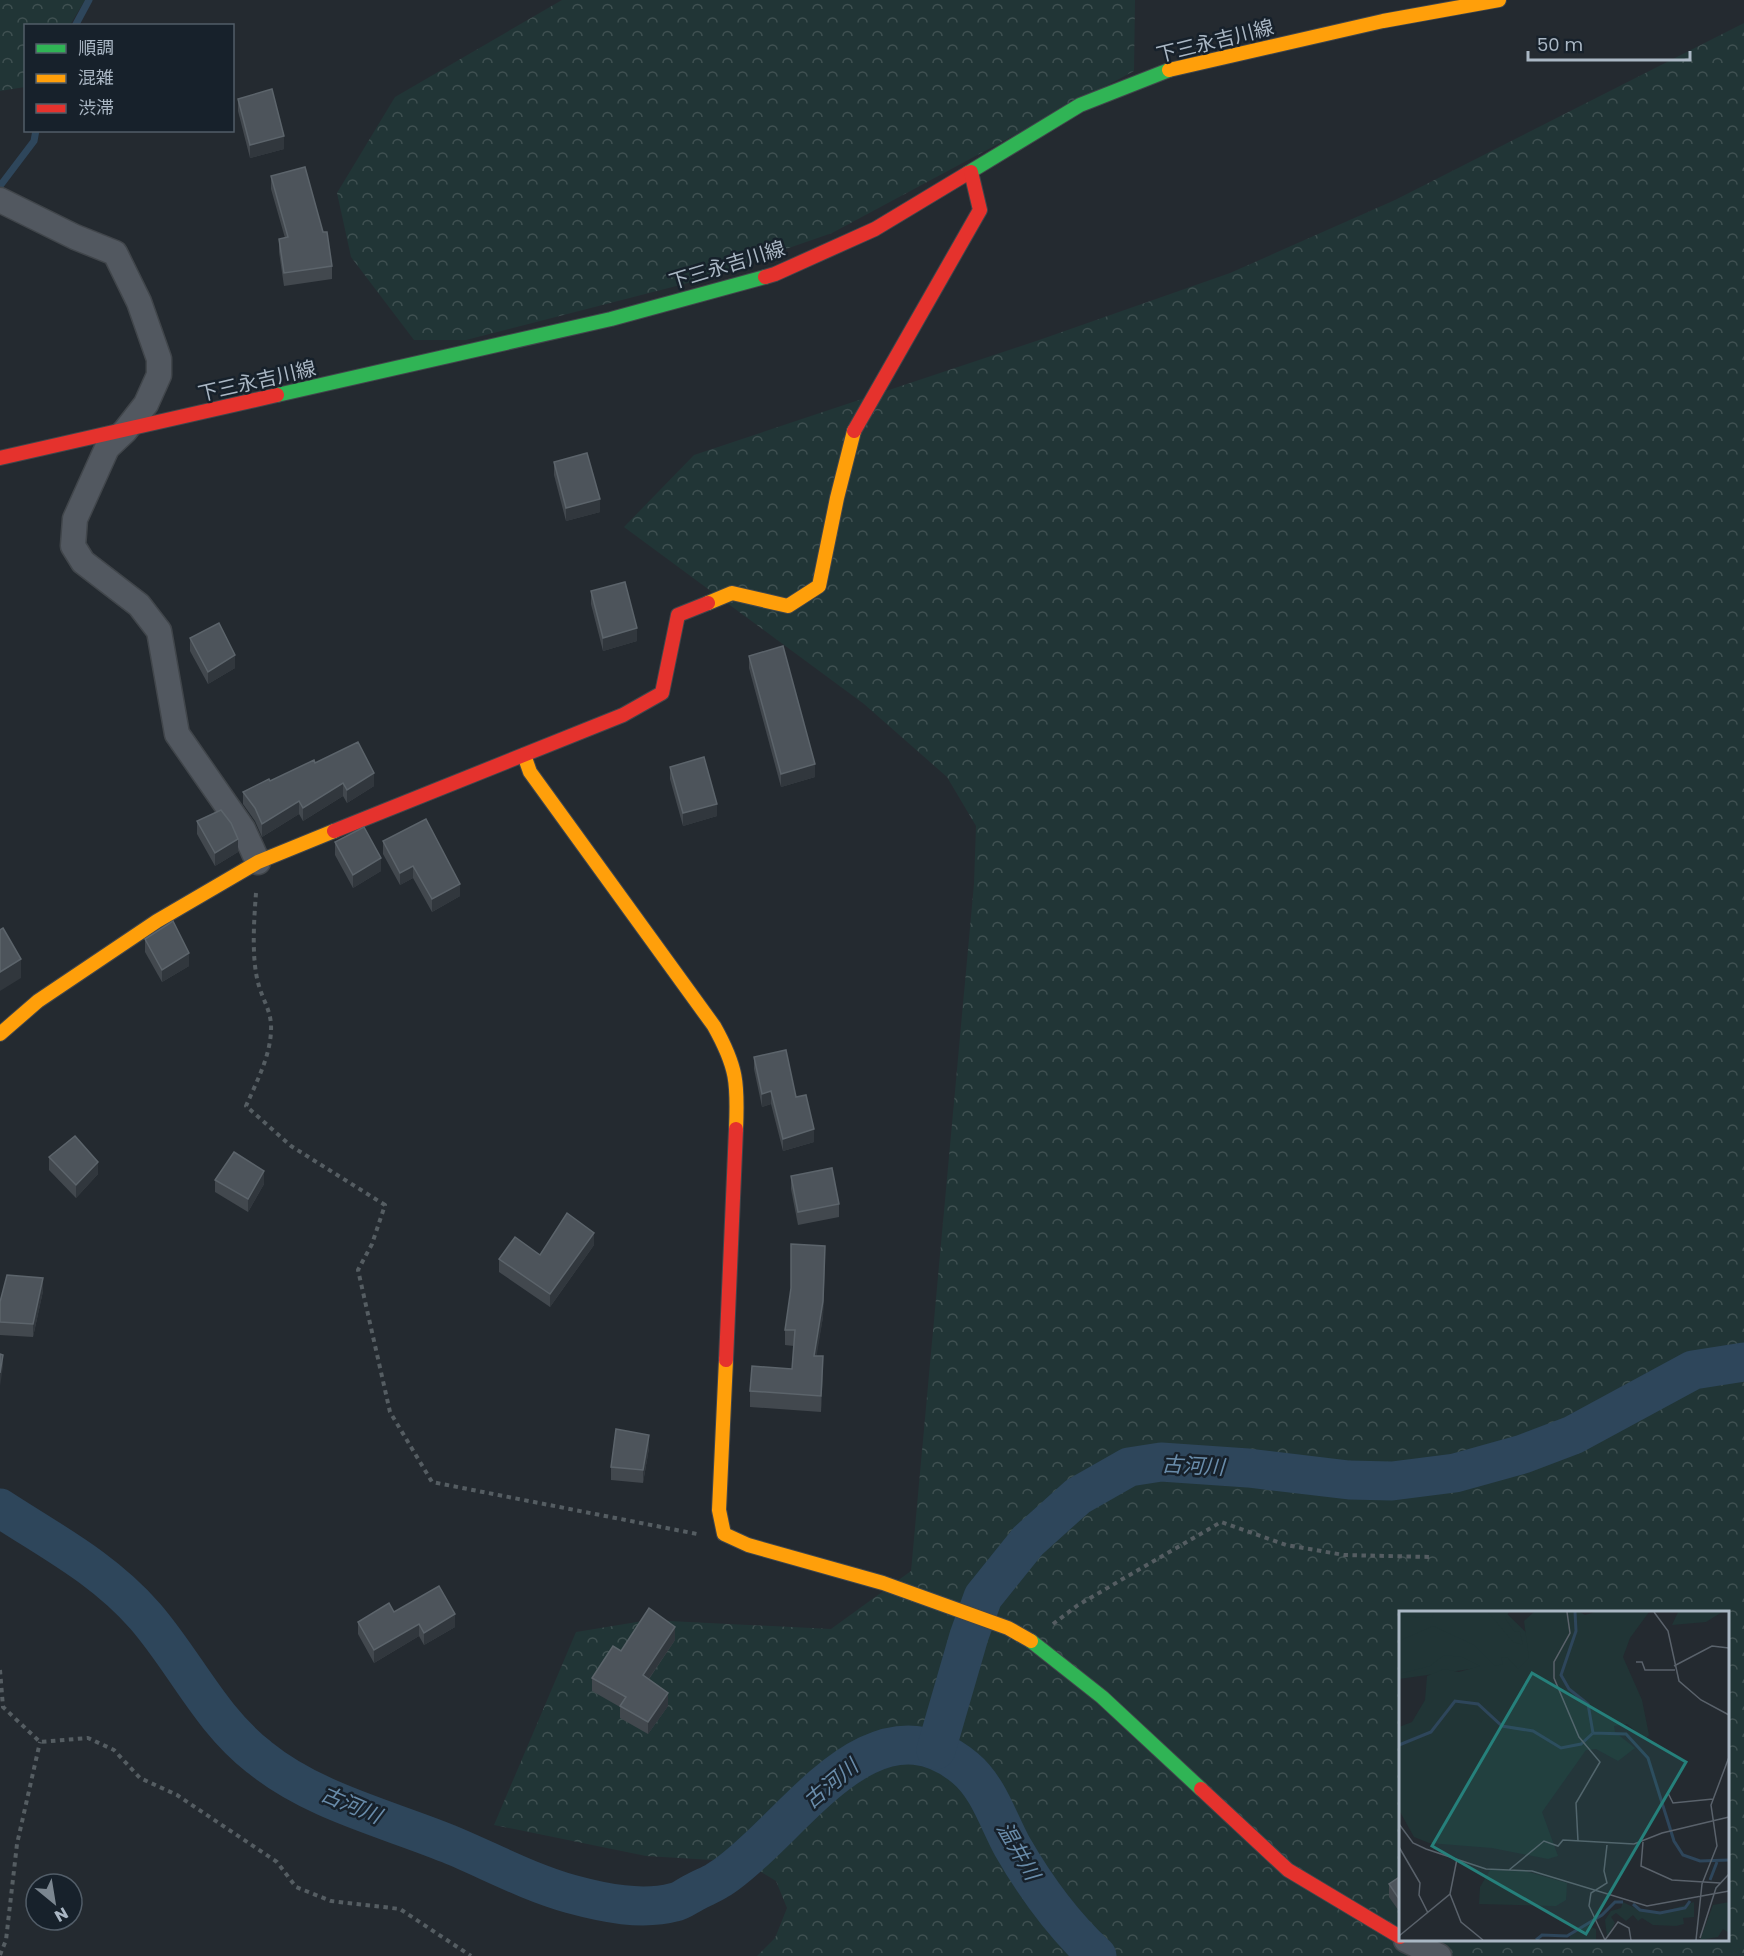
<svg xmlns="http://www.w3.org/2000/svg" width="1744" height="1956" font-family="Poppins,'Noto Sans JP',sans-serif">
  <defs>
    <pattern id="forest-crowns" width="20" height="18" patternUnits="userSpaceOnUse" patternTransform="scale(1.5)"><rect width="20" height="18" fill="#213536"/><path d="M2 6a3 3 0 1 1 6 0M12 15a3 3 0 1 1 6 0" fill="none" stroke="#3f5051"/></pattern>
  </defs>
  <rect width="100%" height="100%" fill="#242a30"/>
  <g fill="url(#forest-crowns)" fill-rule="evenodd">
    <path d="M0,0H85L70,25L26,26L25,87L0,91Z"/>
    <path d="M562,0H1135L1134,71L832,233L688,283L466,340H414L351,257L337,193L395,97Z"/>
    <path d="M1744,23V1956H757L775,1938L787,1908L776,1881L745,1862L646,1856L494,1825L576,1632L649,1620L831,1629L911,1571L974,884L976,826L947,777L864,704L624,527L694,455L1042,339L1230,273L1395,200ZM1400,1612H1728V1940H1400Z"/>
  </g>
  <g fill="none" stroke-linecap="round" stroke-linejoin="round">
    <g stroke="#2e465b" stroke-width="7">
      <path d="M75,26L89,0"/>
      <path d="M0,186L34,141L36,130"/>
    </g>
    <g stroke="#2e465b" stroke-width="39">
      <path d="M0,1508C52,1542 103,1568 145,1616C185,1662 210,1719 259,1757C313,1801 385,1818 449,1844C490,1861 528,1882 571,1894C604,1903 642,1911 675,1902C681,1901 687,1896 693,1893C701,1888 711,1885 718,1880C730,1873 741,1863 751,1854C809,1803 882,1699 965,1768C988,1787 998,1820 1012,1846C1035,1886 1063,1925 1097,1956"/>
      <path d="M936,1750L969,1636L983,1597L1028,1541L1078,1496L1129,1467L1161,1462L1248,1468L1349,1480L1392,1481L1455,1473L1523,1454L1573,1435L1693,1370L1744,1362"/>
    </g>
    <defs>
      <g id="street">
        <path d="M0,200L75,237L115,253L139,302L159,359V375L146,404L125,431L107,448L75,519L73,546L83,562L139,605L159,631L177,734L243,829L258,862"/>
        <path d="M1406,1940L1439,1956"/>
      </g>
      <g id="fast">
        <path d="M968,173L1080,105L1169,70"/>
        <path d="M277,395L611,319L765,277"/>
        <path d="M1031,1641L1102,1697L1201,1789"/>
      </g>
      <g id="slow">
        <path d="M1169,70L1383,21L1499,0"/>
        <path d="M708,603L732,593L788,606L819,586L837,498L854,431"/>
        <path d="M524,755L530,772L714,1026C737,1067 738,1083 736,1129"/>
        <path d="M0,1034L38,1001L157,921L258,862L334,831"/>
        <path d="M726,1360L719,1510L724,1534L748,1545L883,1583L1008,1628L1031,1641"/>
      </g>
      <g id="jam">
        <path d="M765,277L775,274L875,229L968,173"/>
        <path d="M854,431L980,210L971,172"/>
        <path d="M0,458L277,395"/>
        <path d="M334,831L623,715L662,693L678,615L708,603"/>
        <path d="M726,1360L736,1129"/>
        <path d="M1201,1789L1288,1870L1400,1937"/>
      </g>
    </defs>
    <use href="#street" stroke="#41464b" stroke-width="27"/>
    <use href="#fast" stroke="#41464b" stroke-width="16"/>
    <use href="#slow" stroke="#41464b" stroke-width="16"/>
    <use href="#jam" stroke="#41464b" stroke-width="16"/>
    <g stroke="#555d62" stroke-width="4" stroke-dasharray="4.5 4.5" stroke-linecap="butt">
      <path d="M256,893C254,920 251,960 259,986C264,1003 272,1012 271,1031C270,1057 256,1083 246,1106L291,1146L385,1205L372,1244L358,1270L390,1412L432,1482L697,1534"/>
      <path d="M1053,1624L1078,1605L1221,1522L1286,1545L1344,1555L1431,1557"/>
      <path d="M0,1670L3,1707L40,1742L88,1738L114,1750L140,1778L177,1795L277,1862L296,1887L331,1901L400,1909L471,1956"/>
      <path d="M0,1955L6,1940L17,1844L40,1742"/>
    </g>
    <use href="#street" stroke="#525860" stroke-width="24"/>
    <use href="#fast" stroke="#30b455" stroke-width="14"/>
    <use href="#slow" stroke="#ff9f0a" stroke-width="14"/>
    <use href="#jam" stroke="#e5322d" stroke-width="14"/>
  </g>
  <g fill="#42484e">
    <path d="M238,99L284,149L250,158L238,111Z"/>
    <path d="M271,176L332,266V279L284,286L279,252V239L285,238L271,189Z"/>
    <path d="M554,462L600,512L566,521L554,475Z"/>
    <path d="M591,591L637,641L603,651L591,604Z"/>
    <path d="M190,638L235,668L208,684L190,651Z"/>
    <path d="M749,656L815,777L781,787L749,668Z"/>
    <path d="M315,763L374,786L347,803L343,796L303,821L299,814L262,837L255,821L243,804V792Z"/>
    <path d="M670,767L717,816L683,826L670,779Z"/>
    <path d="M197,821L238,852L215,866L197,834Z"/>
    <path d="M383,841L460,896L432,912L413,878L400,885L383,854Z"/>
    <path d="M335,842L381,871L353,888L335,855Z"/>
    <path d="M145,939L189,966L162,982L145,952Z"/>
    <path d="M754,1057L796,1097L814,1142L783,1151L771,1104L762,1107L754,1069Z"/>
    <path d="M49,1157L98,1174L76,1198L49,1170Z"/>
    <path d="M791,1176L839,1204V1217L798,1225L791,1189Z"/>
    <path d="M215,1180L264,1184L248,1212L215,1192Z"/>
    <path d="M594,1245L550,1307L499,1272V1259L540,1255Z"/>
    <path d="M825,1262L823,1317L816,1356L823,1372L821,1412L750,1407V1391L792,1369L794,1346L785,1345V1330Z"/>
    <path d="M43,1291L33,1337L0,1335V1302Z"/>
    <path d="M649,1448L643,1483L611,1480V1467Z"/>
    <path d="M394,1612L455,1627L424,1645L419,1636L374,1663L358,1634V1622Z"/>
    <path d="M675,1640L649,1679L668,1706L648,1734L620,1718V1707L592,1691V1678L621,1651Z"/>
    <path d="M1401,1876V1914L1389,1897V1884Z"/>
  </g>
  <g fill="#31373d">
    <path d="M284,136V149L250,158V145Z"/>
    <path d="M600,499V512L566,521V508Z"/>
    <path d="M637,628V641L603,651V638Z"/>
    <path d="M235,655V668L208,684V672Z"/>
    <path d="M815,764V777L781,787V774Z"/>
    <path d="M374,773V786L347,803V790Z"/>
    <path d="M343,783V796L303,821V808Z"/>
    <path d="M299,801V814L262,837V824Z"/>
    <path d="M717,804V816L683,826V813Z"/>
    <path d="M238,839V852L215,866V853Z"/>
    <path d="M381,858V871L353,888V875Z"/>
    <path d="M413,866V878L400,885V873Z"/>
    <path d="M460,884V896L432,912V899Z"/>
    <path d="M189,953V966L162,982V970Z"/>
    <path d="M21,959V978L0,991V972Z"/>
    <path d="M771,1091V1104L762,1107V1094Z"/>
    <path d="M814,1129V1142L783,1151V1139Z"/>
    <path d="M98,1162V1174L76,1198V1185Z"/>
    <path d="M264,1171V1184L248,1212V1199Z"/>
    <path d="M594,1233V1245L550,1307V1294Z"/>
    <path d="M825,1246L823,1317L814,1372V1356Z"/>
    <path d="M43,1278V1291L33,1337V1324Z"/>
    <path d="M3,1355V1367L0,1386V1373Z"/>
    <path d="M823,1356V1372L821,1412V1396Z"/>
    <path d="M649,1435V1448L643,1483V1470Z"/>
    <path d="M455,1614V1627L424,1645V1633Z"/>
    <path d="M419,1624V1636L374,1663V1650Z"/>
    <path d="M675,1627V1640L643,1687V1675Z"/>
    <path d="M668,1693V1706L648,1734V1722Z"/>
  </g>
  <g fill="#4d545b" stroke="#5c646b" stroke-width="1.5">
    <path d="M272,89L284,136L250,145L238,99Z"/>
    <path d="M305,167L323,232H327L332,266L284,273L279,239L288,237L271,176Z"/>
    <path d="M587,453L600,499L566,508L554,462Z"/>
    <path d="M625,582L637,628L603,638L591,591Z"/>
    <path d="M219,623L235,655L208,672L190,638Z"/>
    <path d="M783,646L815,764L781,774L749,656Z"/>
    <path d="M358,742L374,773L347,790L343,783L303,808L299,801L262,824L255,808L243,792L269,779L270,781L314,760L315,763Z"/>
    <path d="M704,757L717,804L683,813L670,767Z"/>
    <path d="M221,810L231,823L238,839L215,853L197,821Z"/>
    <path d="M426,819L460,884L432,899L413,866L400,873L383,841Z"/>
    <path d="M364,827L381,858L353,875L335,842Z"/>
    <path d="M173,921L189,953L162,970L145,939Z"/>
    <path d="M3,928L21,959L0,972V930Z"/>
    <path d="M786,1050L796,1097L806,1095L814,1129L783,1139L771,1091L762,1094L754,1057Z"/>
    <path d="M75,1136L98,1162L76,1185L49,1157Z"/>
    <path d="M234,1152L264,1171L248,1199L215,1180Z"/>
    <path d="M832,1168L839,1204L798,1212L791,1176Z"/>
    <path d="M567,1213L594,1233L550,1294L499,1259L515,1237L540,1255Z"/>
    <path d="M791,1244L825,1246L823,1301L814,1356H823L821,1396L750,1391L752,1366L792,1369L795,1330H785L791,1288Z"/>
    <path d="M7,1275L43,1278L33,1324L0,1322V1302Z"/>
    <path d="M0,1354L3,1355L0,1373Z"/>
    <path d="M616,1429L649,1435L643,1470L611,1467Z"/>
    <path d="M439,1586L455,1614L424,1633L419,1624L374,1650L358,1622L389,1603L394,1612Z"/>
    <path d="M649,1608L675,1627L643,1675L668,1693L648,1722L620,1706L626,1697L592,1678L613,1646L621,1651Z"/>
    <path d="M1401,1876V1902L1389,1884Z"/>
  </g>
  <g text-anchor="middle" stroke-width="5" stroke-linejoin="round" paint-order="stroke">
    <g font-size="20" fill="#aab7c4" stroke="#17212b">
      <text transform="translate(1215 41) rotate(-14)" y="7">下三永吉川線</text>
      <text transform="translate(727 265) rotate(-17)" y="7">下三永吉川線</text>
      <text transform="translate(257 381) rotate(-13)" y="7">下三永吉川線</text>
    </g>
    <g font-size="21" font-style="italic" fill="#698caa" stroke="#17212b">
      <text transform="translate(1193 1466) rotate(3)" y="7">古河川</text>
      <text transform="translate(831 1784) rotate(-40)" y="7">古河川</text>
      <text transform="translate(351 1805) rotate(23)" y="7">古河川</text>
      <text transform="translate(1018 1851) rotate(60)" y="7">温井川</text>
    </g>
  </g>
  <g transform="translate(1399 1611)">
    <rect width="330" height="330" fill="#242a30"/>
    <path d="M0,1H106L132,26L159,82L86,56L0,68Z" fill="#213536"/>
    <path d="M0,1H35L33,7L0,5ZM89,1H110L106,7L115,20L121,21L124,34L114,31ZM135,1H181L186,4L196,1H250L231,27L224,46L243,89L250,124L246,128L228,113L215,115L216,121L236,137L219,150L197,138L187,139L143,201L159,245L149,248L93,237L30,232L15,226L0,199V116L13,111L26,89L28,65L45,58L60,61L81,55L63,46L45,44L31,55L0,63V30L34,15L75,34L96,55L104,53L102,47L108,46L119,58L130,47L125,10ZM279,1H323L307,11L273,14ZM91,259L126,260L168,272L167,289L157,295L80,293L81,276ZM224,291L242,300L261,302L295,291V306L284,307L285,313L277,315L254,314L243,307L239,310L234,304L227,310L217,302L212,306L216,312L208,326L206,309L212,300L222,297ZM330,291V322L324,318L319,326L301,329L314,294ZM188,314L197,318V329H171V324Z" fill="#213536"/>
    <path fill="none" stroke="#2e465b" stroke-width="3" d="M176,1L177,20L162,64L170,78L189,93L194,122M194,122L227,123L249,147L275,230L284,244L301,250L330,249M0,134L32,121L56,90L79,93L103,115L134,120L162,137L182,133L194,122M311,269L318,251M234,293L241,299L261,302L286,297L291,290M137,329L143,324L168,325L203,304L216,291H224"/>
    <path fill="none" stroke="#5a626b" stroke-width="1.5" d="M168,1L171,22L155,51V67L180,126L201,151L177,192L179,230M255,1L269,20L280,70L302,89L330,104M237,51H243L246,59H276M275,55L313,35L330,37M269,182L274,192L314,188M0,213L14,232L27,238L87,258L133,260L248,295L330,280M244,231L242,255L273,269L321,272M0,236L21,272L20,284L29,302M110,259L145,230L159,235L164,229L235,233L263,222L330,206M51,283L62,311L84,329M0,325L51,283L58,248M301,327L317,277L330,263M206,329L190,295L192,282L208,272L205,260L208,234M206,329L219,311L230,317L232,329M297,329L303,273L318,235L312,194L330,146"/>
    <path fill="#26807b" fill-opacity="0.15" stroke="#26807b" stroke-width="3" d="M133,62L287,151L187,323L33,235Z"/>
    <rect width="330" height="330" fill="none" stroke="#aab7c4" stroke-width="3"/>
  </g>
  <rect x="24" y="24" width="210" height="108" fill="#17212b" stroke="#525d68" stroke-width="1.5"/>
  <rect x="36" y="44" width="30" height="9" fill="#30b455" stroke="#525d68" stroke-width="1.5"/>
  <text x="78" y="54" font-size="18" fill="#aab7c4">順調</text>
  <rect x="36" y="74" width="30" height="9" fill="#ff9f0a" stroke="#525d68" stroke-width="1.5"/>
  <text x="78" y="84" font-size="18" fill="#aab7c4">混雑</text>
  <rect x="36" y="104" width="30" height="9" fill="#e5322d" stroke="#525d68" stroke-width="1.5"/>
  <text x="78" y="114" font-size="18" fill="#aab7c4">渋滞</text>
  <g transform="translate(54 1902) rotate(150)"><circle r="28" fill="#17212b" stroke="#525d68" stroke-width="1.5"/>
  <path d="M0-4.5L10 22L0 15L-10 22Z" fill="#7b8690"/>
  <text y="-9" font-size="16" font-weight="bold" text-anchor="middle" fill="#aab7c4">N</text>
  </g>
  <path d="M1528 51v9h162v-9" fill="none" stroke="#aab7c4" stroke-width="3"/>
  <text x="1537" y="51" font-size="18" fill="#aab7c4" stroke="#17212b" stroke-width="4.5" paint-order="stroke">50 m</text>
</svg>
